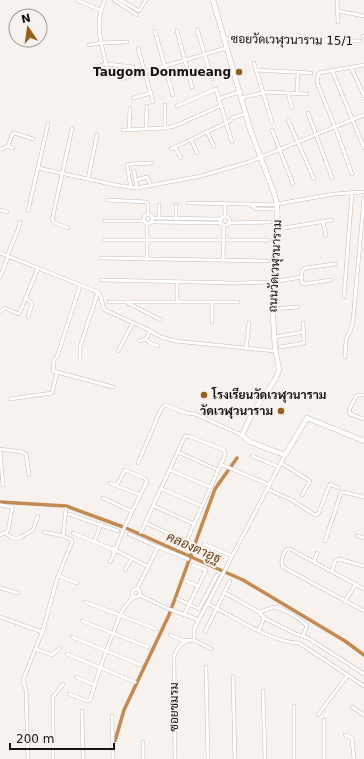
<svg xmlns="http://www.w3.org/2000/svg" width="364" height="759" font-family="'DejaVu Sans',Sarabun,sans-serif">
  <rect width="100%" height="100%" fill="#f8f2ee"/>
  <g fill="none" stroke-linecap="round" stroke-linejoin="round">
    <g stroke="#c38a53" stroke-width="3.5">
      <path d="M0,502L66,506L126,528L243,580L345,641L364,655"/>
      <path d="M115,741L124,710L169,615L215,489L237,458"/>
    </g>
    <defs>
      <g id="street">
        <path d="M77,0L100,10"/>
        <path d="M105,0C94,23 101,41 106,64"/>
        <path d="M114,0L137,15"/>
        <path d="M120,0L139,11L146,0"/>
        <path d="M337,0L338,22"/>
        <path d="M338,11L364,16"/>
        <path d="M197,29L212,79"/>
        <path d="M155,31L173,95"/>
        <path d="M177,31L192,87"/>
        <path d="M363,36H364"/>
        <path d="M223,39L360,41"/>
        <path d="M89,45L101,43L127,42"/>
        <path d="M138,48L153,102"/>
        <path d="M254,63L272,122"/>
        <path d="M351,67L364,96"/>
        <path d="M93,68L106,64L133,67"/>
        <path d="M256,70L311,73"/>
        <path d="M332,70L364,148"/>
        <path d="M121,79L226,48"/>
        <path d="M288,93L292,108"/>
        <path d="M297,93L298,72"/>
        <path d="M133,98L151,93"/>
        <path d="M241,98L266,92L307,94"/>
        <path d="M218,99L239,92"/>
        <path d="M177,106L216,89L232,142"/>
        <path d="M308,113L332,178"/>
        <path d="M288,120L314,179"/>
        <path d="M165,128V105"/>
        <path d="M146,129L147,106"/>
        <path d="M123,130L165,128L175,126L220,106"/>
        <path d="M129,130L130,108"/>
        <path d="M272,130L293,184"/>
        <path d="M207,131L214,147"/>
        <path d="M191,139L197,153"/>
        <path d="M8,146L12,135L14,133L33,139"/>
        <path d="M175,147L181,158"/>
        <path d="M0,149H2L8,146L13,148"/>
        <path d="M171,149L230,121L232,118L245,114"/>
        <path d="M38,168L115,185L137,188L201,176L249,162L364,115"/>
        <path d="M134,171L137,188"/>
        <path d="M352,174L335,127L318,85L317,80L319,73L364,65"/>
        <path d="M88,179L97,135"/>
        <path d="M136,180L147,177L151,186"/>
        <path d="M131,188L127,165L132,164L152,163"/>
        <path d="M107,200L147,202L148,205V215"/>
        <path d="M188,203L249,204"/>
        <path d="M277,204L334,194L364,192"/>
        <path d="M176,205V219"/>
        <path d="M277,205L249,204L257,209H277"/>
        <path d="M0,210L7,212"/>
        <path d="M28,211L48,124"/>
        <circle cx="148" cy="219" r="4.5"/>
        <circle cx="225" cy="221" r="4.5"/>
        <path d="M225,217V204"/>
        <path d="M152,218L221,219"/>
        <path d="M159,218V205"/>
        <path d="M105,221H144"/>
        <path d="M151,222L221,223"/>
        <path d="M323,222L326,236"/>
        <path d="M229,223L270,222"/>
        <path d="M147,224V259"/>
        <path d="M68,228L55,223L52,220L72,129"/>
        <path d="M278,229L332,220"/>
        <path d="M104,240H269"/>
        <path d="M0,253L98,292C103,298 101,304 105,310L147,329L161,337L175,341L275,351"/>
        <path d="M7,256L18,230L20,222"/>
        <path d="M101,258L268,261"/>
        <path d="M223,260L224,225"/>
        <path d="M0,277L8,257"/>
        <path d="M101,280L236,283L272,282L302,277"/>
        <path d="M331,280L304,284L301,281L302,271L305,268L335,264"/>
        <path d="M80,286L57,357L54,360L53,371L113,387"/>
        <path d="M344,297L352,192"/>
        <path d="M25,298L31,302L32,304L28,317"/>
        <path d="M109,302H238"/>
        <path d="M177,302V282"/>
        <path d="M128,303L161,320"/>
        <path d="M272,309L298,307"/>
        <path d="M0,312L5,308L18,314L20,312L38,268"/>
        <path d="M212,322V302"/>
        <path d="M274,337L304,332"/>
        <path d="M146,339L150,343L158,346"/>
        <path d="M139,341L146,339L150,331"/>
        <path d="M280,347L304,343L303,323"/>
        <path d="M246,349L249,323"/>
        <path d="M118,351L133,323"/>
        <path d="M80,356V347L98,292"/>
        <path d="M345,357L346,339L350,332L353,321L364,198"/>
        <path d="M364,395H357L349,410L350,414L364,419"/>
        <path d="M10,399L52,393L57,372"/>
        <path d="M0,449L22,452L26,454L29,475"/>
        <path d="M0,451L3,485"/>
        <path d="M178,452L218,470"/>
        <path d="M252,456L279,467"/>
        <path d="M138,463L161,409L165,405L186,413L195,414L242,435"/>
        <path d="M281,463L310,481L302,495"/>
        <path d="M220,464L270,485"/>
        <path d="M170,470L210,487"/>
        <path d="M110,483L140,495"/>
        <path d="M162,489L202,506"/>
        <path d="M267,489L292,500L315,515L318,514L330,484L339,488"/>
        <path d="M103,498L131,511"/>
        <path d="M0,505L12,507V509L8,531L0,535"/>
        <path d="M154,506L194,524"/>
        <path d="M69,514L118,531"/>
        <path d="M44,532L63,536"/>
        <path d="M141,532L185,436L191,437L224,450L225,455L187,540H183L146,523"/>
        <path d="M5,533L11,537L16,539L21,537L33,530L38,516"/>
        <path d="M73,533L112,549L113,552L117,550L115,548L112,549"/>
        <path d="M129,534L158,547L137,589"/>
        <path d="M357,536L364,538"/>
        <path d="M325,541L341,493L343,492L364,497"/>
        <path d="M94,542L101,524"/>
        <path d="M204,544L232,556"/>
        <path d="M158,547L188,559"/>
        <path d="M116,548L125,526L147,481L144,478L125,470L117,485"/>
        <path d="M117,551L149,567"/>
        <path d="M211,554L213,548"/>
        <path d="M110,562L115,552"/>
        <path d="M314,562L317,553"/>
        <path d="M125,570L132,558"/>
        <path d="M332,571L335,561L339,559L364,566"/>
        <path d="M59,576L77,583"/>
        <path d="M185,581L198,586"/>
        <path d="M0,588L18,593"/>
        <path d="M364,589L290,549H287C283,553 280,562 283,567L364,611"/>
        <circle cx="136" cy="593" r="4"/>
        <path d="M225,593L259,612L264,618L296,634L308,638L364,674"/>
        <path d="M139,595L169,609L199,620"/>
        <path d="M178,599L199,609L217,575"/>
        <path d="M345,601L356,584"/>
        <path d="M85,602L156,629"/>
        <path d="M208,604C235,617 270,642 299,643L364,686"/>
        <path d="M259,612C265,611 270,608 274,607C281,607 302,620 307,626L303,636"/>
        <path d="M184,615L206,570L193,565"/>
        <path d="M0,617L42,632"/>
        <path d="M82,621L148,647"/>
        <path d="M259,630L264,618"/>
        <path d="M205,632L230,581"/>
        <path d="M170,635L182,640H187"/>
        <path d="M72,637L141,665"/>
        <path d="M194,640L211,649"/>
        <path d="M36,649L52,655L60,648"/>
        <path d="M67,654L135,682"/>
        <path d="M206,667L208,759"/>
        <path d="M76,677L95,685"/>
        <path d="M233,677L235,759"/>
        <path d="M263,691L265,759"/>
        <path d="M69,694L87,701L90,700L100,668L120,615L124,608L134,596"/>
        <path d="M294,706V759"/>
        <path d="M352,707L364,715"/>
        <path d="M82,711L83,759"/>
        <path d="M318,715L347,676"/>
        <path d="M112,716L113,759"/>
        <path d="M345,735L352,738L354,759"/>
        <path d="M143,742V759"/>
        <path d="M28,759L26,690L23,680L43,630L57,579L72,542V540L63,536L66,509"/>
        <path d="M53,759V697L63,684"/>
        <path d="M175,759L174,656C178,646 183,640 194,640V629L285,455"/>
        <path d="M324,759V720"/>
      </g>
      <path id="secondary" d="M213,0L250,129L274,193L277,204L278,229L272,301L275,348L279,370L275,380L252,414L242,435L250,442L285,455L307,418L364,441"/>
    </defs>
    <use href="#street" stroke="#c3beb9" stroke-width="4"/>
    <use href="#secondary" stroke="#c3beb9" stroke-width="5.5"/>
    <use href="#street" stroke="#fff" stroke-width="3"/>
    <use href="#secondary" stroke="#fff" stroke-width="4.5"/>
  </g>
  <g fill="#985e1d" stroke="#f8f2ee" stroke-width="1.5">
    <circle cx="239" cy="72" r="4"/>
    <circle cx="204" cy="395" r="4"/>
    <circle cx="281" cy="411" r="4"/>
  </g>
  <g text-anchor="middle" stroke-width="4" stroke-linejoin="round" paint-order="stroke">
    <g font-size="12" fill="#141311" stroke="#f8f2ee">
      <text transform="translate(292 40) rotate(1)" y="4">ซอยวัดเวฬุวนาราม 15/1</text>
      <text transform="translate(275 266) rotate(-87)" y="4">ถนนวัดเวฬุวนาราม</text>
      <text transform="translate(174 707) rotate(-90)" y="4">ซอยชมรม</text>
    </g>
    <g font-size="12" font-weight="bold" fill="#141311" stroke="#f8f2ee" text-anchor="end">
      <text x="231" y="76">Taugom Donmueang</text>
      <text x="212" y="399" text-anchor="start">โรงเรียนวัดเวฬุวนาราม</text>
      <text x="273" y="415">วัดเวฬุวนาราม</text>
    </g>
    <g font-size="13" font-style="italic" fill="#623b10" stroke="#f8f2ee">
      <text transform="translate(194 547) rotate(24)" y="5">คลองตาอูฐ</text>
    </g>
  </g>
  <g transform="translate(28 28) rotate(347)"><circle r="19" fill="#f8f2ee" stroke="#9d9996"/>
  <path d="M0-3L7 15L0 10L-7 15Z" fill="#985e1d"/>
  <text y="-6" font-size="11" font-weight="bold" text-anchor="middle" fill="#141311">N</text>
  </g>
  <path d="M10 743v6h104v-6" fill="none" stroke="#141311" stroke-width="2"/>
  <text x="16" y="743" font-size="12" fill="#141311" stroke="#f8f2ee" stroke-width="3" paint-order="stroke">200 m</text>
</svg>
